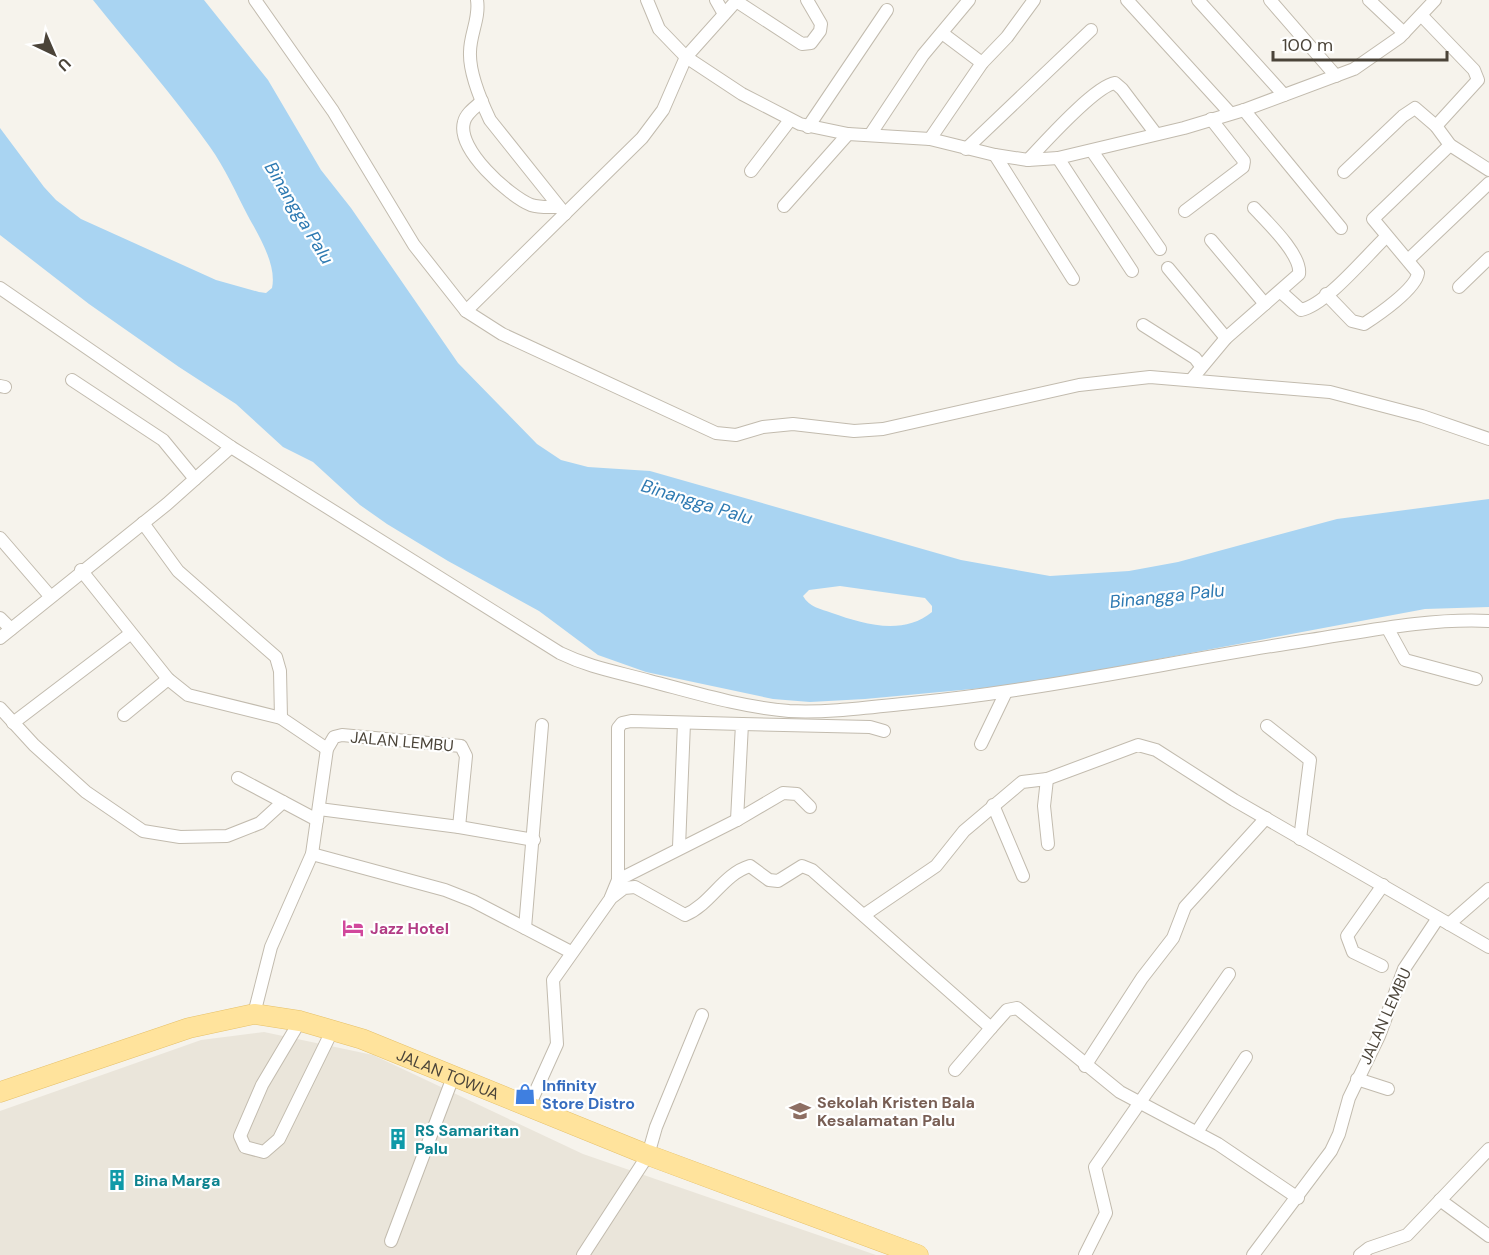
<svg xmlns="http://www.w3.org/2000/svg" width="1489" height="1255" font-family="'DM Sans',sans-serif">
  <rect width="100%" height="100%" fill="#f6f3ec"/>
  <path fill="#eae5da" d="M264,1032L373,1055L583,1154L876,1255H0V1111L201,1040Z"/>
  <path fill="#a9d4f2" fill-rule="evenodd" d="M93,0H204L268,80L321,170L351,208L458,363L537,444L561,460L588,467L650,471L961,560L1050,576L1129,571L1178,562L1337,519L1489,499V607L1425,609L1025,684L865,699L810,702L773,699L646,672L598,655L539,611L448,561L387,524L360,505L313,462L283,447L236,404L179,367L89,304L0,235V128L44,187L56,200L81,219L216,280L259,292L266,293L272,288C277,265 259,236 248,216C236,193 225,168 210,147C174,96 132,49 93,0ZM840,586L925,598L932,606V612C903,636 863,624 832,613C821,609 809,607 803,596L809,590Z"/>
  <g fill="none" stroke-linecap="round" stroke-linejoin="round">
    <defs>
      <g id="minor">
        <path d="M255,0L333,111L414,245L466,311L502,334L716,433L736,435L763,427L793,424L854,431L883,429L1079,385L1150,377L1330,392L1422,416L1489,439"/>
        <path d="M477,0C480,18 470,34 470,52C469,73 481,101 490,120L565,214"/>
        <path d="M647,0L659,29L686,57L742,94L800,124L848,134L930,139L995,155L1028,160L1058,158L1184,128L1244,110L1354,69L1400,37L1435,0"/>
        <path d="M716,0L724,14"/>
        <path d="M1127,0L1230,113"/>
        <path d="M1198,0L1284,95"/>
        <path d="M1270,0L1336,76"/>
        <path d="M1369,0L1404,33"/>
        <path d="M736,1L802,44L811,43L820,31L821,24L807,0"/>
        <path d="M1422,16L1474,70L1478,80L1436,126"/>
        <path d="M942,33L982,63"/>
        <path d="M482,101C476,107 466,113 464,122C456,149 509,196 531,205C540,208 550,207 559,207"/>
        <path d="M1244,110L1341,228"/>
        <path d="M808,127L887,10"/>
        <path d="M870,135L923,55L969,0"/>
        <path d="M930,139L982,63L1007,37L1034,0"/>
        <path d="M966,149L1091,30"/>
        <path d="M1092,151L1160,249"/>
        <path d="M995,155L1073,279"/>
        <path d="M1058,158L1132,271"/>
        <path d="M1028,160C1044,143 1095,86 1115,83L1122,89L1156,134"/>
        <path d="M751,171L790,120"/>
        <path d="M1344,172L1403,116L1415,108L1436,126L1450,145L1489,170"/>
        <path d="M784,206L848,134"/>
        <path d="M1185,211L1243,167L1244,161L1211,119"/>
        <path d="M1211,240L1265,304"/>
        <path d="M1408,260L1489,183"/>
        <path d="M1168,268L1226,338"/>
        <path d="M1459,287L1489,258"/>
        <path d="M0,288L231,447L560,653C591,668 618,672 650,681C696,693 741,707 789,711C829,713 871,707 912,703C1046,690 1177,660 1310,640C1368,631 1430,618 1489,621"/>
        <path d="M1281,292L1301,310C1326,305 1366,256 1386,237"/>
        <path d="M1326,294L1352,321L1364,324C1378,315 1416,289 1418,273L1373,219L1450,145"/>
        <path d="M466,311L642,138L663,110L686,57L737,0"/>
        <path d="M1143,325L1195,358L1201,366"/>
        <path d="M72,380L163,440L195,479"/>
        <path d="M1191,380L1226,338L1299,274C1302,255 1267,222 1254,208"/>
        <path d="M0,386L5,387"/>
        <path d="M143,523L178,571L276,657L280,671L281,718"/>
        <path d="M0,538L50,596"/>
        <path d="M81,570L168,679L188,695L281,718L327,749"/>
        <path d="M0,618L11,629"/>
        <path d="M1388,629L1405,660L1476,679"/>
        <path d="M0,638L167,504L231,447"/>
        <path d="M0,708L34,745L86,792L143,831L180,837L227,836L260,823L283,802"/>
        <path d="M124,715L168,679"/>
        <path d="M13,723L130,634"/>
        <path d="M742,724L870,727L884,731"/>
        <path d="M1267,726L1310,760L1300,839"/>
        <path d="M981,744L1006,692"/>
        <path d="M238,778L317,820"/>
        <path d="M1047,779L1044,806L1048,844"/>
        <path d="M993,805L1023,876"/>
        <path d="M319,809L459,827L534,840"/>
        <path d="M679,847L684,723"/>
        <path d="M312,854L445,890L473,901L571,952"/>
        <path d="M618,880L737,820L783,793L797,794L810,807"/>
        <path d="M611,897L618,880V728L622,723L631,721L742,724L737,820"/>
        <path d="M864,915L936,866L964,831L1022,782L1047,779L1138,745L1156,750L1234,800L1489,947"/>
        <path d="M1449,924L1489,889"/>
        <path d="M525,928L542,725"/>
        <path d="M1382,966L1353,952L1347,936L1383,885"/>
        <path d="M254,1014L271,947L312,854L327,749L334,737L342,735L461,746L466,756L459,827"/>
        <path d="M300,1021L262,1085L240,1136L245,1147L264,1152L279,1139L333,1029"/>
        <path d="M1085,1066L1142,978L1173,938L1185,907L1266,818"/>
        <path d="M955,1070L991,1028"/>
        <path d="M1357,1079L1388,1089"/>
        <path d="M529,1106L557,1044L553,980L611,898L624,888L635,887L685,915C711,904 723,874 750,866L769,880L778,881L802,866L812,870L991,1028L1007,1010L1017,1008L1120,1092L1218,1144L1298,1198"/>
        <path d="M1197,1132L1246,1057"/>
        <path d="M1440,1200L1489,1236"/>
        <path d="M391,1241L453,1077"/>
        <path d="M583,1255L648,1155L656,1127L702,1015"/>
        <path d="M1085,1255L1106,1213L1095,1167L1229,974"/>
        <path d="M1253,1255L1331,1151L1339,1134L1349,1098L1379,1036L1404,969L1438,918"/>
        <path d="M1360,1255L1369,1248L1407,1235L1489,1149"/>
      </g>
      <g id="primary">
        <path id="s1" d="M0,1092L189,1028L254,1014L300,1021L362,1039L648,1155L918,1255"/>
      </g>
    </defs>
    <use href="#minor" stroke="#c2bbae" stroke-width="14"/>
    <use href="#primary" stroke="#e6c16a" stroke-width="21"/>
    <use href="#minor" stroke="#fff" stroke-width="12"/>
    <use href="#primary" stroke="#ffe39c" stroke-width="20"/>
  </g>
  <defs>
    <symbol id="hotel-bare" viewBox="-9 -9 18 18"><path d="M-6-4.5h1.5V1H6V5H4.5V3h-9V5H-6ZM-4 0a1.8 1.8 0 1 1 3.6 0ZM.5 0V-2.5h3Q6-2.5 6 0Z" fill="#d1479c" stroke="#fff" stroke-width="2.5" paint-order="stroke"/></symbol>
    <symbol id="shop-bare" viewBox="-9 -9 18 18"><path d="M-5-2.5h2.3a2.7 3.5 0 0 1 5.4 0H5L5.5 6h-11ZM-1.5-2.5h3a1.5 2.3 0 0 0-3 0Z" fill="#3f7fe0" stroke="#fff" stroke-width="2.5" paint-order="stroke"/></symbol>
    <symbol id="school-bare" viewBox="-9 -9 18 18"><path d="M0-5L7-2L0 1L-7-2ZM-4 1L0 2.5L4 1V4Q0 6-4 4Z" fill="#8d6e63" stroke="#fff" stroke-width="2.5" paint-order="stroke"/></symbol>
    <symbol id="building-bare" viewBox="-9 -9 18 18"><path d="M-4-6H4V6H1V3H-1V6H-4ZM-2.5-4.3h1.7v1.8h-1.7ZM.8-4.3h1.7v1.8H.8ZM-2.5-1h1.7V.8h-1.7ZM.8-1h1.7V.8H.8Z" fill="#0f9aa8" stroke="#fff" stroke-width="2.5" paint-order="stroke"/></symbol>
  </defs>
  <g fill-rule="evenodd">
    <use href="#hotel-bare" x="338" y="913" width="30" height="30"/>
    <use href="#shop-bare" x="510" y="1079" width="30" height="30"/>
    <use href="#school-bare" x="785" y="1096" width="30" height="30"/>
    <use href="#building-bare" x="383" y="1124" width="30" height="30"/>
    <use href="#building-bare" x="102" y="1165" width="30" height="30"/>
  </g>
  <g text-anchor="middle" stroke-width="4.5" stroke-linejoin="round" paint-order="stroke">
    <g font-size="16" fill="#4b4439" stroke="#fff">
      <text transform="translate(402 741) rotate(5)" y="6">JALAN LEMBU</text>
      <text transform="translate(1385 1016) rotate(-66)" y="6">JALAN LEMBU</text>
      <text dy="6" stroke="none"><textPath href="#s1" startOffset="470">JALAN TOWUA</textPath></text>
    </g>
    <g font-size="16" font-weight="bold" fill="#b23c85" stroke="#fff" text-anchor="start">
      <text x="370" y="934">Jazz Hotel</text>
    </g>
    <g font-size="16" font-weight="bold" fill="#366cbe" stroke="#fff" text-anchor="start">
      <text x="542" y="1091">Infinity<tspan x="542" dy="18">Store Distro</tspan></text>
    </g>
    <g font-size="16" font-weight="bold" fill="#785e54" stroke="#fff" text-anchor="start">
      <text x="817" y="1108">Sekolah Kristen Bala<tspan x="817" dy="18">Kesalamatan Palu</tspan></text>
    </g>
    <g font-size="16" font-weight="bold" fill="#0d838f" stroke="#fff" text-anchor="start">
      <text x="415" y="1136">RS Samaritan<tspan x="415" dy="18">Palu</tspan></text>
      <text x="134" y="1186">Bina Marga</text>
    </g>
    <g font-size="18" font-style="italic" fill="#2e7ab2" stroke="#fff">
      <text transform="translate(299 213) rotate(59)" y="6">Binangga Palu</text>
      <text transform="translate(697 502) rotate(17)" y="6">Binangga Palu</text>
      <text transform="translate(1167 596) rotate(-6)" y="6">Binangga Palu</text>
    </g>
  </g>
  <g transform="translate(54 54) rotate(136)" stroke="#ffffff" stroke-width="4.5" paint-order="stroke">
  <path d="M0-4.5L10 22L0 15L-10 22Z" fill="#4b4439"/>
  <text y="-9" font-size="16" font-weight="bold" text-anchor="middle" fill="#4b4439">U</text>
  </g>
  <path d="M1273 51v9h174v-9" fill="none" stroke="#4b4439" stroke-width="3"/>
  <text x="1282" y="51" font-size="18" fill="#4b4439" stroke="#ffffff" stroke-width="4.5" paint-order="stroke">100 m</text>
</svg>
